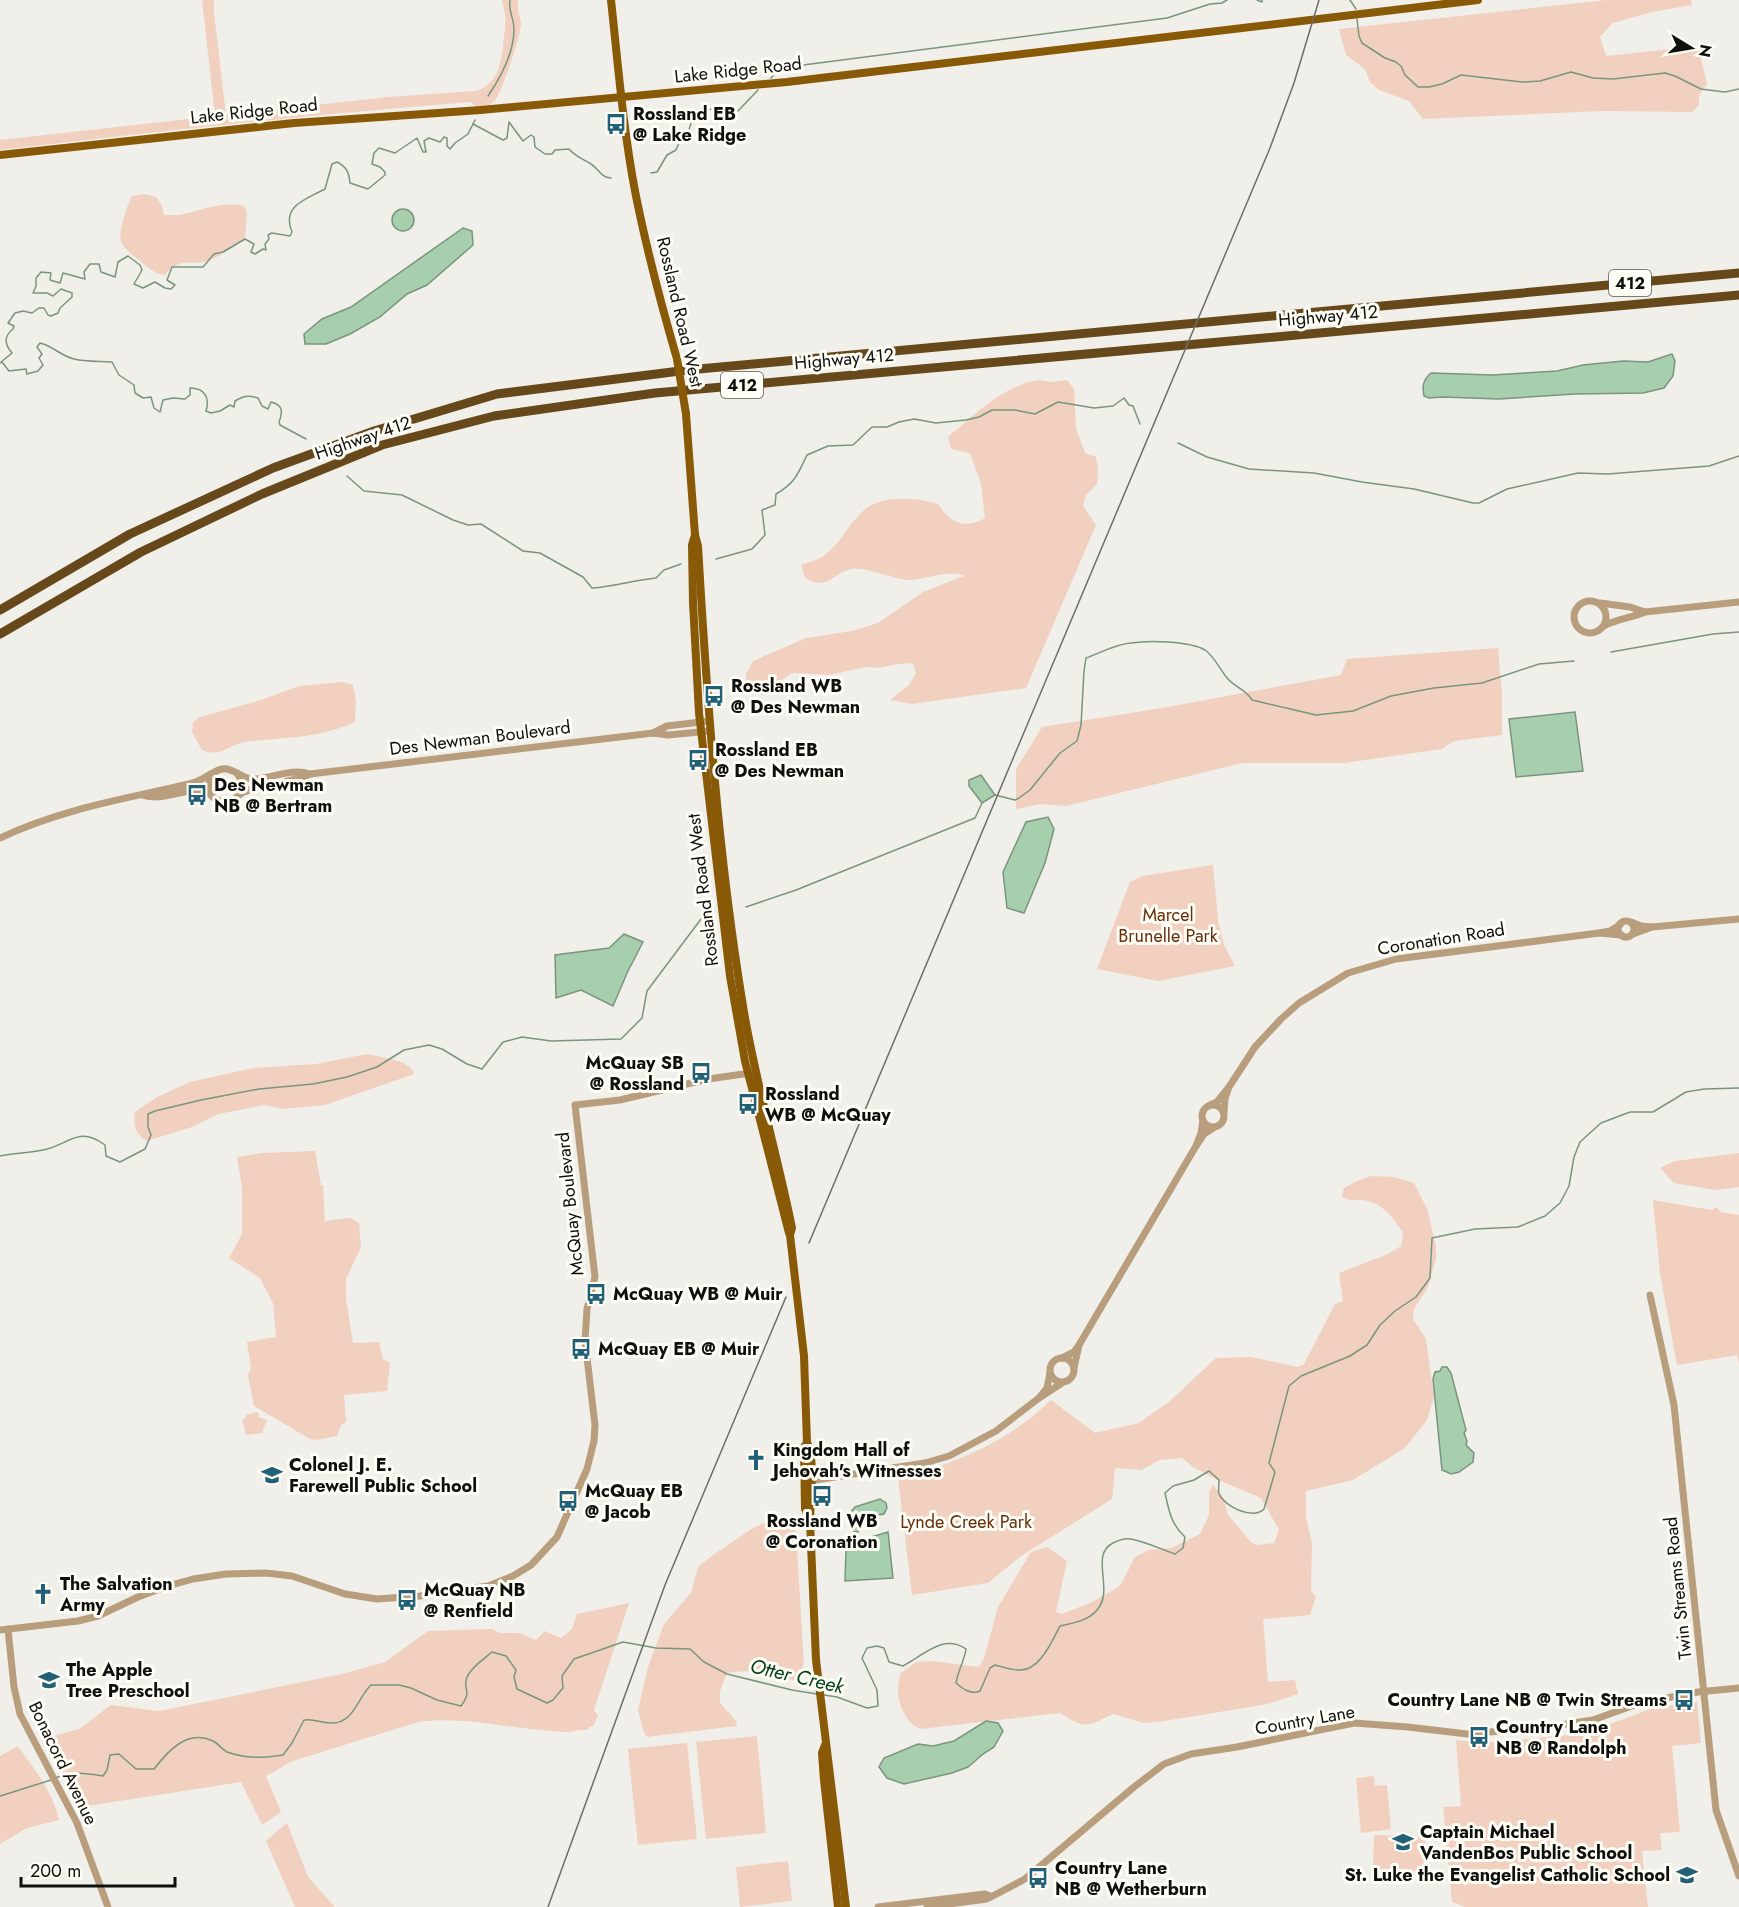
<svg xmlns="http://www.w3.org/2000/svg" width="1739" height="1907" font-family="Jost,sans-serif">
  <rect width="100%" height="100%" fill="#f0efe9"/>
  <g fill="#f1d0bf">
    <path d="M202,0H214V13L226,115L388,97L476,91C500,84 502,59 504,37C505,30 506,21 505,14C505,9 502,5 502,0H518C517,12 520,13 521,23C522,33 502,90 496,99C493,104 485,107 481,110L471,102C314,114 157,132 0,150V140L215,116Z"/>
    <path d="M1606,0H1691L1692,5L1652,12L1613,23L1600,37L1606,56L1689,47L1699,50L1707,84L1699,95V105L1692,112L1603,111L1423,119L1409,101L1379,90L1370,82L1365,69L1346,55L1339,29Z"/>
    <path d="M144,194L156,197L162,206L164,215C192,218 212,199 244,206L247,213L245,239C234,246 221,256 208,261C192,266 180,256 165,275C155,274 149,268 141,262C134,256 125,250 121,242C118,233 127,205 132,196Z"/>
    <path d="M1039,380L1051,382L1067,380L1074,389L1076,428L1085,453L1096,457L1098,469L1097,484L1086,495L1083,506L1096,525L1026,688L912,704L890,700L909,685L916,673L913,663L897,664L879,668L866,667L829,675L792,673L773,686L764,696L758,693L753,695L747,691L746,674L753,661L806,638L852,631L878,623L923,592L964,576C949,569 928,579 910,580C895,580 864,566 851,569C831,574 828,591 805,578L801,565C809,562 820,560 826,554C842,541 846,528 859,515C877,494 914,497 938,504C950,523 964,530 985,518L981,484L970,453L951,449L948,437C975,415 1003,385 1039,380Z"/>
    <path d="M1498,648L1502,693V735L1454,741L1442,749L1344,763H1242L1066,806L1040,804L1016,809V769L1042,727L1162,708L1341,675L1347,659Z"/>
    <path d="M343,682L353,685L356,701L355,722C317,739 285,737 245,742C227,745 222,758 202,750L192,732L193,722L200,717L261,700L299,686Z"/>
    <path d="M1213,865L1218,920L1224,945L1235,966L1158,981L1097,969L1130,882L1142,876Z"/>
    <path d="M367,1054C380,1057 411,1060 414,1074L325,1105L283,1109L265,1105L218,1114L192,1127L147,1141C135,1133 133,1126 135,1112L157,1097L190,1082L253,1068L316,1064Z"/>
    <path d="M315,1151L321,1185H323L325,1221L350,1218L359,1223L361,1247L346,1279V1299L353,1343L379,1342L383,1359L390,1363L387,1391L344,1395L346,1422L341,1425L337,1436L316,1440L310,1439L254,1406L248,1375L251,1368L247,1342L276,1337L273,1303L260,1278L229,1258L242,1234V1188L237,1157L262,1153Z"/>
    <path d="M1739,1153V1187L1715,1190L1674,1183L1660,1168L1675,1161Z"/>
    <path d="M1371,1176L1394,1177L1414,1183L1428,1211L1436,1247V1258L1428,1287L1414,1309L1413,1319L1426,1339L1434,1397L1427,1420L1405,1448L1353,1480L1306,1491V1518L1312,1543L1311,1591L1316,1596L1310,1615L1263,1619L1268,1682L1295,1680L1298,1694L1268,1704L1164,1721L1144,1723L1113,1714C1086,1727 1085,1729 1060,1713L921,1729C907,1725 897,1703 898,1689C898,1684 900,1678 900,1674L916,1662L932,1661L979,1667L984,1658L998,1607L1031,1552L1047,1547L1067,1561L1056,1612L1062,1614L1092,1602L1120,1586L1135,1557L1149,1550L1171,1548L1200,1534L1209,1515V1492L1213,1485L1223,1497L1228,1515L1251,1542L1256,1545L1274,1543L1279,1530L1261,1498L1218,1480L1193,1467L1182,1458L1160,1460L1141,1470L1115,1468L1112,1499L1021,1556L988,1583L912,1595L898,1478C955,1464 1008,1442 1051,1400L1095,1433L1139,1423L1170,1401L1216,1358L1251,1357L1298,1367L1304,1364L1335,1304L1343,1301L1339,1273L1388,1254L1401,1246L1403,1233C1393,1217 1381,1201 1361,1200C1353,1200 1350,1201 1342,1197L1344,1188L1357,1181Z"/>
    <path d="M1653,1200L1712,1210L1717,1207L1720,1212L1739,1215V1364L1737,1355L1677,1365L1660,1274Z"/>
    <path d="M256,1412L259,1413L258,1417L267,1420L262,1433L246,1435L242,1419H245L246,1415Z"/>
    <path d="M795,1516L804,1663L798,1681L747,1671L727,1673L720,1691V1703L737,1722L736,1726L647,1737L644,1732L638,1710L648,1667L664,1624L691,1593L698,1567L713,1555L753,1528L768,1521Z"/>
    <path d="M629,1603L594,1710L598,1716L593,1726L589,1727L588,1730C581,1729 576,1731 570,1732C561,1732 551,1731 542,1730C500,1727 460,1716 418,1722L296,1760C284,1764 277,1771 266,1776L281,1812L262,1825L241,1782L81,1807L44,1739L79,1729L111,1705L159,1711L342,1674L385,1662L428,1631L492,1629L500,1633H519L536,1640L545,1631L561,1638L572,1629L577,1614Z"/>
    <path d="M1697,1702L1701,1743L1672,1746L1680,1832L1660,1833L1662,1850L1642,1851L1648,1907H1465L1452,1902L1443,1807L1461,1806L1456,1740L1483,1743L1569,1735L1594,1730L1656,1707Z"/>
    <path d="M757,1736L766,1833L706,1839L696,1742Z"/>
    <path d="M687,1743L697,1839L638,1845L628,1749Z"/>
    <path d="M18,1746C36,1772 51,1788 59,1820L27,1828L0,1844V1756Z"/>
    <path d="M1374,1776L1375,1786L1387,1785L1391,1829L1361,1833L1356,1778Z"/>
    <path d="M287,1823L308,1877L335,1907H295L266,1841Z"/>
    <path d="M1374,1835L1426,1837L1425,1874L1373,1872Z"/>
    <path d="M788,1861L792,1901L740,1907L736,1867Z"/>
  </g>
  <g fill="#a8cfad" stroke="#7a957d" stroke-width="1.5">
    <circle cx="403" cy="220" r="11"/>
    <path d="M463,228L472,231L473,245L427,285L407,294L380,317L350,334L326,344H305L304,334L322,319L351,307Z"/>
    <path d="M1672,354L1675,361L1673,376L1664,388L1643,393L1574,394L1499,399L1442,397L1429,398L1424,396C1422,386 1423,380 1431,373L1492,375L1557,371L1583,365L1623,361L1648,362Z"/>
    <path d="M1575,712L1583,771L1516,777L1509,719Z"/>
    <path d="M981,775L995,795L982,803L969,786V780Z"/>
    <path d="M1048,817L1054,829L1045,863L1024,913L1007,908L1003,872L1026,822Z"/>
    <path d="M624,934L643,942L628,971L613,1006L581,990L556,998L555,955L609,948Z"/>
    <path d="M1442,1367H1447L1451,1373L1466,1430L1464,1433L1467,1441L1466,1445L1474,1453L1473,1462L1459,1472L1451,1474L1442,1470L1433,1379L1435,1372L1440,1371Z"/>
    <path d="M880,1499L886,1503L887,1508L884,1514L872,1516L858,1532H854L852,1529L850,1513L855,1507Z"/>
    <path d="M888,1532L893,1578L845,1581L846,1550L854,1543H863L868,1538Z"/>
    <path d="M986,1721L998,1723L1003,1731L994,1747L983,1754L968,1767L952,1773L904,1784L887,1778L879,1767L884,1758L918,1744L933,1746L954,1741Z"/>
  </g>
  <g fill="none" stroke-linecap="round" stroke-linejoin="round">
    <g stroke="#7a957d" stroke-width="1.5">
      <path d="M1257,0L1262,2V0"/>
      <path d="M1350,0L1356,9"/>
      <path d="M1357,19L1359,36L1362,43L1385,58L1396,62L1401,66L1405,75L1418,87H1429L1442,84L1461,75L1522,82L1540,81L1571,72L1593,78L1613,79L1665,73L1675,76L1701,89L1725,92L1739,89"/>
      <path d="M771,78L780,68L1167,18L1210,4L1222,3L1227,0"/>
      <path d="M488,96C501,77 514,53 514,29C514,18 508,11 510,0"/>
      <path d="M473,124L503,140L507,138L509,122L523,141L531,135L534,137L535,147L545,154H552L555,150L569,149C576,157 583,159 591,164C599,169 600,177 611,178"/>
      <path d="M651,173L657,172L667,155L676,150L682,136L688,133L695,110L703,109L738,111L758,90"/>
      <path d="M2,362L9,371L26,369L27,374L38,371L43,365L39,358L42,354L37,347L40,343C53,346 61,356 74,359C86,362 100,361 112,362L119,375L134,385L135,393L143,398L151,397L154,408L160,412L163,400L173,398L185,399L190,395V388C205,388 210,398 206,411L211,413L220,411L230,405L234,407L235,401C243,396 248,395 258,398L262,406L268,409L271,402C283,405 283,412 279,422L280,425L306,439"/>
      <path d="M0,363L12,353C4,344 4,336 13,329L14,326L8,323L15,313L23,311L32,313L39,308H44L48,315L51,316L58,313L60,308L72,297V293L61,289L53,296L47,293H33L36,286V278L41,272L51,273L50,280L60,283L63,273L85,279L84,272L90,264H99L101,272L115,277L118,262L128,256L140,265L142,270L134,284L143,288L155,282L165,288L171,289L175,285L167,280L172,267H203L214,254L223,252L245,239L254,244L251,252L255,254L263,249L266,250L265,244L269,239L268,235L272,233L290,236L292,232C281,206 306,199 325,189L332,164L337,162C347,167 349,173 350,183L368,189L385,175V172L380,167L372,164L374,153L379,148L395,153L417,138L423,152H426L424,141L429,138L440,142L444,137L447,138V146L450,149L455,143L468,134L475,120"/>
      <path d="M1178,443L1207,457L1249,469L1314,473L1362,482L1414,489L1473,503H1479L1507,489L1578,473L1608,474L1709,466L1739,456"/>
      <path d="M347,476L364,491L402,495L453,520L468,525L481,524L523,551L540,553L583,577L592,588C614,587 634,580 656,578L664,570L681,564"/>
      <path d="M716,559L752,549L765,535L762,510L775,505L776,494C795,483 798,474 807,455L828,446L853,445L872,427H887L899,422L914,419L936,423L966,420L979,417L992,410H1015L1035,414L1058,402L1094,408L1113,406L1124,398L1129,405L1133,406L1140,424"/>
      <path d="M1611,652L1713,634L1739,632"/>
      <path d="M995,795L1015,800L1019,798L1030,790L1060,753L1077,741L1081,725L1084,671L1086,658C1100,653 1116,644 1131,643C1149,640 1189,641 1205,650C1215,657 1220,670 1228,679C1236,688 1246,689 1252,700L1316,715L1353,711L1391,696L1434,688L1482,683L1539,664L1574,661"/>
      <path d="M746,907L796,890L975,818L982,803"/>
      <path d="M0,1156C14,1153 29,1153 43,1150C69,1145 78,1125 105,1145L106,1156L120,1162L145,1149L151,1135L148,1127V1114L155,1111L201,1100L259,1089L313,1084L347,1077L377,1067L404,1050L429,1045L442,1049L467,1064L482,1069L503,1042L522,1037L551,1041L621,1039L642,1018L647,991L701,919"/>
      <path d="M824,1695L837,1697L867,1708L878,1706L877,1690L862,1658L867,1648L877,1646L884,1648L889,1662L903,1666C923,1656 943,1633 966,1649C964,1662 958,1670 956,1683C963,1689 971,1695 980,1691L990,1668L995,1665C1003,1667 1011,1670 1019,1670C1039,1672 1052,1641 1060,1626C1073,1623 1088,1621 1097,1610C1115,1590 1089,1555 1113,1543C1119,1540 1125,1538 1131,1539C1146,1542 1161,1549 1175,1554L1183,1548L1185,1537C1171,1524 1169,1511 1165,1493L1173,1486L1194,1480L1209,1471L1219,1480C1219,1484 1218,1490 1219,1494C1225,1507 1253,1520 1264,1509L1275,1472L1269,1463L1289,1386L1301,1376L1350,1356L1367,1345L1380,1325L1395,1311L1416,1297L1430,1278L1432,1238L1475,1229L1518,1227L1545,1216L1560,1203L1569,1186L1574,1157L1580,1142L1601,1123L1630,1112H1653L1686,1092L1704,1089L1739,1088"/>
      <path d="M55,1778C72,1771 85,1773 103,1776L107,1770L110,1755L119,1754L136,1769H154C168,1751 187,1729 213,1741C218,1743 221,1749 227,1752C247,1759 263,1758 283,1755L292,1743L304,1720C314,1718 322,1724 332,1723C354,1723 358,1697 371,1685H399L411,1688L437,1700L461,1706C473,1690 462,1690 467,1677C471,1667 484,1659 492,1652L506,1656L516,1670L514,1677L517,1689L547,1703L553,1700L563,1688L562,1676L574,1659L623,1642L656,1648L690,1649L704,1662L727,1674L792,1690L817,1694"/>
      <path d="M0,1796L51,1780"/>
    </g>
    <g stroke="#b99e7d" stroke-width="7">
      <circle cx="1590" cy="617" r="16"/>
      <path d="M1600,603L1630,607L1645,612"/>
      <path d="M1604,626C1617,619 1631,618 1645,612L1739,602"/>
      <path d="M653,733L667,726L709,721"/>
      <path d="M212,776C193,812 261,808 237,773"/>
      <path d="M142,795C165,803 189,783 212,795"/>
      <path d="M238,795C261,782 288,785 310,774L653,733L668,735L710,731"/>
      <path d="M0,838C61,809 124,799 189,784C202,782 212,771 222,769C234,767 243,781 256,779C275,777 292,768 310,774"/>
      <circle cx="1626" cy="929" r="8"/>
      <path d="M1631,922L1641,926L1652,927L1633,934"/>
      <path d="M1620,925L1610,931L1599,933L1621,935"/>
      <path d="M1652,927L1739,919"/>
      <path d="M1229,1087L1255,1047L1281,1019L1299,1003L1348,973L1396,959L1599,933"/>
      <circle cx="1213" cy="1116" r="11"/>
      <path d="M1210,1105L1217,1102L1229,1087L1225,1099L1224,1112"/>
      <path d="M1203,1120L1201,1133L1196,1146L1204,1134L1213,1128"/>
      <path d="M1650,1295L1674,1405L1716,1810L1739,1876"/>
      <path d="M1079,1345L1196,1146"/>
      <path d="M1062,1358L1074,1352L1079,1345L1074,1368"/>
      <circle cx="1062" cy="1370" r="12"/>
      <path d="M1050,1373L1047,1388L1039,1398L1062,1383"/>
      <path d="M809,1481L925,1463L949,1456L996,1431L1039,1398"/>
      <path d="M8,1629L14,1687L20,1714L77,1823L108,1907"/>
      <path d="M0,1630L78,1621L98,1616L138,1597L168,1586L193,1579L226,1574L266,1573L292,1576L345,1594L377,1599L420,1596L488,1586L513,1576L531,1565L557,1537L587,1469L594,1441L595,1425L585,1341L587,1309L595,1277L575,1105L620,1100L708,1079L751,1073"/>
      <path d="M878,1907L985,1894L990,1896"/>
      <path d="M927,1907L987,1899L1025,1879L1134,1787L1164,1764L1191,1754L1237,1747L1354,1723L1408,1727L1467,1734L1547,1727L1593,1720L1640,1703L1698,1692L1739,1688"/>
    </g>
    <g stroke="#885a07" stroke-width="8">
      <path d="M611,0C618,64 623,128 635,191C646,247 661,304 677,359"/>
      <path d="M0,155L294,123L481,110L787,82L1478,0"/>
      <path d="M686,414L695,535L698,546C707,700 718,854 743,1006C755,1081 777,1153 792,1228L790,1235L804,1356L807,1443L810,1448L812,1469L810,1521L816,1660L846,1907"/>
      <path d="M695,535L692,545L693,603L699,713L730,976L745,1061L789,1233"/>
      <path d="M807,1443L804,1447L805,1509L809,1518"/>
      <path d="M825,1745L822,1753L824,1780L838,1907"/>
    </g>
    <g stroke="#67481b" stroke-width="9">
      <path d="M0,610L130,534L273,468L374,431L497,394L688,370L1739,273"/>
      <path d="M0,634L141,552L262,494L382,445L494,416L655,393L1739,295"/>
    </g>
    <g stroke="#6d6d69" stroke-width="1.5">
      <path d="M809,1243L1270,148L1294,83L1319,0"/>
      <path d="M548,1907L665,1585L786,1297"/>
    </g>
    <path stroke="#885a07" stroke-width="8" d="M677,359L686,414"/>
  </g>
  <defs>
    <symbol id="bus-bare" viewBox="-9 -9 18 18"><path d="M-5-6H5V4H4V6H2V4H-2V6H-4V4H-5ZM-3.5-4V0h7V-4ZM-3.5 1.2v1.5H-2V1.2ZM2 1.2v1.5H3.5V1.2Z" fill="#216076" stroke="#fefdf6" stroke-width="2.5" paint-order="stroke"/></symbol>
    <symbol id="church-bare" viewBox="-9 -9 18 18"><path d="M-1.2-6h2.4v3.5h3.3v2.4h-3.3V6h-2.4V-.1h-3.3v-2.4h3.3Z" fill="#216076" stroke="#fefdf6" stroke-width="2.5" paint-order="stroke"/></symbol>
    <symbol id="school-bare" viewBox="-9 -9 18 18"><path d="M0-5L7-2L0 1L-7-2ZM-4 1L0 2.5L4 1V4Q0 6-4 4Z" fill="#216076" stroke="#fefdf6" stroke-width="2.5" paint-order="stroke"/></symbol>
  </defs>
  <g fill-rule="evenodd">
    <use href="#bus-bare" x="601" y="109" width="30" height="30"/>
    <use href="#bus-bare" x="699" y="681" width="30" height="30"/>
    <use href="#bus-bare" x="683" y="745" width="30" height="30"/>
    <use href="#bus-bare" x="182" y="780" width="30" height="30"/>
    <use href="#bus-bare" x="686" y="1058" width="30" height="30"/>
    <use href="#bus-bare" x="733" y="1089" width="30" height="30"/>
    <use href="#bus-bare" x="581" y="1279" width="30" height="30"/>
    <use href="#bus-bare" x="566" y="1334" width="30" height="30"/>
    <use href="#church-bare" x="741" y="1445" width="30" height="30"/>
    <use href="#school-bare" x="257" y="1460" width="30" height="30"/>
    <use href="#bus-bare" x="807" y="1481" width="30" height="30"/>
    <use href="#bus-bare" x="553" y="1486" width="30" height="30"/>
    <use href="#church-bare" x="28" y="1579" width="30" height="30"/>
    <use href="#bus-bare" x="392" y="1585" width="30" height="30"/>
    <use href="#school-bare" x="34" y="1665" width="30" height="30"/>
    <use href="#bus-bare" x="1669" y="1685" width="30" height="30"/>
    <use href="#bus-bare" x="1464" y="1722" width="30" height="30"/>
    <use href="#school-bare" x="1388" y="1827" width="30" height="30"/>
    <use href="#school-bare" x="1672" y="1860" width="30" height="30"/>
    <use href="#bus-bare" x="1023" y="1863" width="30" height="30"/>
  </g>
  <g text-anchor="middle" stroke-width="6" stroke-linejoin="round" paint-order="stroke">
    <g fill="#fefdf6" stroke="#575653" stroke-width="1.5">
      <rect x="1609" y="270" width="42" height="26" rx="4.5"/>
      <rect x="721" y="372" width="42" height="26" rx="4.5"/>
    </g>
    <g font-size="16" font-weight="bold" fill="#0f0f0d">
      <text x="1630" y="289">412</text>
      <text x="742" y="391">412</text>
    </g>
    <g font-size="18" fill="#0f0f0d" stroke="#fefdf6">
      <text transform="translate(738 70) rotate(-6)" y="6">Lake Ridge Road</text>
      <text transform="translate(254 111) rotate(-6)" y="6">Lake Ridge Road</text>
      <text transform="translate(680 312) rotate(77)" y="6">Rossland Road West</text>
      <text transform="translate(1328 316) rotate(-5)" y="6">Highway 412</text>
      <text transform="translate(844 359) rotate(-5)" y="6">Highway 412</text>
      <text transform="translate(363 438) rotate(-19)" y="6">Highway 412</text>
      <text transform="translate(480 738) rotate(-7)" y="6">Des Newman Boulevard</text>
      <text transform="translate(703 890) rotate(-97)" y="6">Rossland Road West</text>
      <text transform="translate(1441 939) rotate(-9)" y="6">Coronation Road</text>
      <text transform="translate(570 1204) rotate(-96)" y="6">McQuay Boulevard</text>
      <text transform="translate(1678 1588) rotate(-96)" y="6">Twin Streams Road</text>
      <text transform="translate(1305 1720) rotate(-10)" y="6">Country Lane</text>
      <text transform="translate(63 1763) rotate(64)" y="6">Bonacord Avenue</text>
    </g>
    <g font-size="18" font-weight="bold" fill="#0f0f0d" stroke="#fefdf6" text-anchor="start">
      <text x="633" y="120">Rossland EB<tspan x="633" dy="21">@ Lake Ridge</tspan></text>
      <text x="731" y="692">Rossland WB<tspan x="731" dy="21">@ Des Newman</tspan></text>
      <text x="715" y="756">Rossland EB<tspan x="715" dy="21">@ Des Newman</tspan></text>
      <text x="214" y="791">Des Newman<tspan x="214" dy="21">NB @ Bertram</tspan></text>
      <text x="684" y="1069" text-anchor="end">McQuay SB<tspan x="684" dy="21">@ Rossland</tspan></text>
      <text x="765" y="1100">Rossland<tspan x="765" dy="21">WB @ McQuay</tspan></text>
      <text x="613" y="1300">McQuay WB @ Muir</text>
      <text x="598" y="1355">McQuay EB @ Muir</text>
      <text x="773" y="1456">Kingdom Hall of<tspan x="773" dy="21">Jehovah's Witnesses</tspan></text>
      <text x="289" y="1471">Colonel J. E.<tspan x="289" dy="21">Farewell Public School</tspan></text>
      <text x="585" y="1497">McQuay EB<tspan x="585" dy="21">@ Jacob</tspan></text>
      <text x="822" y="1527" text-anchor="middle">Rossland WB<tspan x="822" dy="21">@ Coronation</tspan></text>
      <text x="60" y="1590">The Salvation<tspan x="60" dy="21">Army</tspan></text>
      <text x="424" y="1596">McQuay NB<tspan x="424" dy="21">@ Renfield</tspan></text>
      <text x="66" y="1676">The Apple<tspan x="66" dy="21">Tree Preschool</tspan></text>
      <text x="1667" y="1706" text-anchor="end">Country Lane NB @ Twin Streams</text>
      <text x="1496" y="1733">Country Lane<tspan x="1496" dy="21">NB @ Randolph</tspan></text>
      <text x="1420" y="1838">Captain Michael<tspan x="1420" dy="21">VandenBos Public School</tspan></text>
      <text x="1055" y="1874">Country Lane<tspan x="1055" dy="21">NB @ Wetherburn</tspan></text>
      <text x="1670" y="1881" text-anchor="end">St. Luke the Evangelist Catholic School</text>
    </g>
    <g font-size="18" fill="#672e0a" stroke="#fefdf6">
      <text x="1168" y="921">Marcel<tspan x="1168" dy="21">Brunelle Park</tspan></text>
      <text x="966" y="1528">Lynde Creek Park</text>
    </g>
    <g font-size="20" font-style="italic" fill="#003f15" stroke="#fefdf6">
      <text transform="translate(797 1676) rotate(13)" y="7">Otter Creek</text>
    </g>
  </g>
  <g transform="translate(1691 48) rotate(101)" stroke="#fefdf6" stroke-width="4.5" paint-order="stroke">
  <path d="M0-4.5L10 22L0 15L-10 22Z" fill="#0f0f0d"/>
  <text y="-9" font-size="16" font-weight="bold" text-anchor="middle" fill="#0f0f0d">N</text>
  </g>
  <path d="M21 1877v9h154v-9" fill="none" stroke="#0f0f0d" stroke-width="3"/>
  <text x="30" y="1877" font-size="18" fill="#0f0f0d" stroke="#fefdf6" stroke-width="4.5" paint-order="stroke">200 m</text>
</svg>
